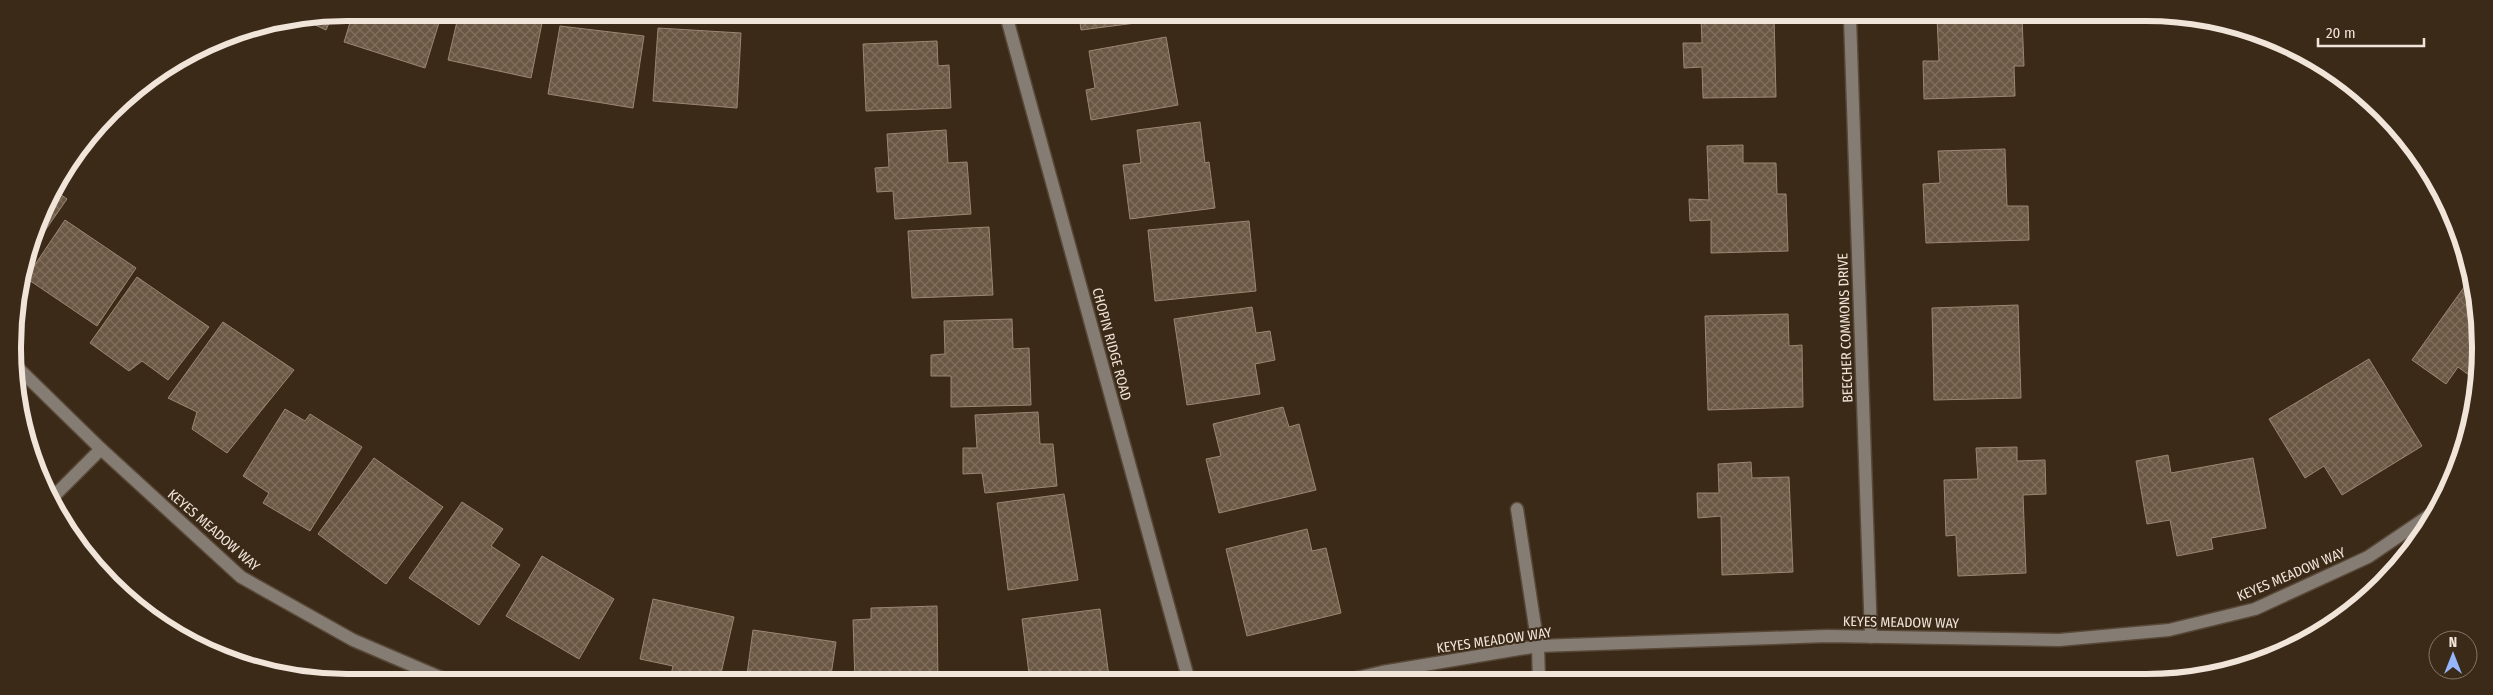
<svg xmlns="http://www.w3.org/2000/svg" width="2493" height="695" font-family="'Fira Sans Condensed',sans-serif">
  <defs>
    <pattern id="building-cross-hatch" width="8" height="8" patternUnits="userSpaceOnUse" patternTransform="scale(1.25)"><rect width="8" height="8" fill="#6a5744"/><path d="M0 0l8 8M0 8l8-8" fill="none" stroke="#806f5e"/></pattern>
  </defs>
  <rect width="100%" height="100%" fill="#3b2a18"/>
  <g fill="url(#building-cross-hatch)" stroke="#9b8672">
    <path d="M353,13H442L425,68L344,42Z"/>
    <path d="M459,13H544L531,78L448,60Z"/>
    <path d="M333,14L326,30L298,17Z"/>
    <path d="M1079,15H1174L1175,18L1081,30Z"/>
    <path d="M1701,17H1774L1776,97L1703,98L1702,67L1684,68L1683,43H1702Z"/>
    <path d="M1937,18H2022L2024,66H2014L2015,96L1924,99L1923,61H1939Z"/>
    <path d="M560,26L644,36L633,108L548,94Z"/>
    <path d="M658,28L741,33L737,108L653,101Z"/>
    <path d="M1166,37L1178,105L1091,120L1086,90L1095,88L1089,51Z"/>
    <path d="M937,41L938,66L949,65L951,108L866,111L863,44Z"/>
    <path d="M1200,122L1205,163L1209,162L1215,208L1130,219L1123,165L1141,163L1137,130Z"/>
    <path d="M946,130L948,163L967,162L971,214L895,219L893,191L877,192L875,168L889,167L887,134Z"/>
    <path d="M1743,145V163H1776L1777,194H1786L1788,251L1711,253V220L1690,221L1689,199L1709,200L1707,146Z"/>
    <path d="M2005,149L2007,206H2028L2029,240L1926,243L1923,184L1940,183L1938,151Z"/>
    <path d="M53,189L67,199L24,261L47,199Z"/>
    <path d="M65,220L136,268L97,326L26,278Z"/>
    <path d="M1249,221L1256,291L1155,301L1148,230Z"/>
    <path d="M989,227L993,295L912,298L908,231Z"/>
    <path d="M2472,276L2480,347L2477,381L2458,367L2446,384L2412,360Z"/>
    <path d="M137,277L209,327L168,380L142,361L129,371L90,343Z"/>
    <path d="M2018,305L2021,398L1934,400L1932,308Z"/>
    <path d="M1252,307L1256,333L1270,331L1275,360L1255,364L1260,394L1187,405L1174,319Z"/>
    <path d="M1788,314L1789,346L1802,345L1803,407L1708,410L1705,316Z"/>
    <path d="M1012,319L1013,349L1029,348L1031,405L951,407V376H931V355L945,354L944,321Z"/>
    <path d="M223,322L294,370L227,453L192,429L197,412L168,398Z"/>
    <path d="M2369,359L2422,446L2342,495L2324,466L2305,478L2269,419Z"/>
    <path d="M1283,407L1289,427L1299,424L1316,490L1219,513L1206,459L1221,456L1213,424Z"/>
    <path d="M285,409L305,421L310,414L362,447L310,531L263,503L269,493L243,476Z"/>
    <path d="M1038,412L1040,444H1053L1057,486L985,493L982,473L963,474V448H977L975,415Z"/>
    <path d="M2017,447V461L2045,460L2046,494L2023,495L2026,573L1958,576L1956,535L1946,536L1944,480L1978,479L1976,448Z"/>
    <path d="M2168,455L2171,473L2253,458L2266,528L2211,538L2213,549L2177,556L2170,520L2147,524L2136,461Z"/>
    <path d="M374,458L443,507L386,584L318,534Z"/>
    <path d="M1751,462L1752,478L1789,477L1793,572L1722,575L1721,516L1698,518L1697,493H1719L1718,464Z"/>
    <path d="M1064,494L1078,580L1008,590L997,503Z"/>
    <path d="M462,502L503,529L491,546L520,565L479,625L409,578Z"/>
    <path d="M1307,529L1312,551L1326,548L1341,613L1247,636L1226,549Z"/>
    <path d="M542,556L614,599L579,659L506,616Z"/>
    <path d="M653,599L734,617L719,682H682L670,679L673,666L640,659Z"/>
    <path d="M937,606L938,682H855L853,620L871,619V608Z"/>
    <path d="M1100,609L1109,677L1079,681H1030L1022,619Z"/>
    <path d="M753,630L836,642L830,682H746Z"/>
  </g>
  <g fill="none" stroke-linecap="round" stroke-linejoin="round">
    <defs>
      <g id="minor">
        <path d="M1006,15L1189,681"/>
        <path d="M1850,18L1871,637"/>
        <path d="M17,367L101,449L241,577L353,640L451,682"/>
        <path d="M50,500L101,449"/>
        <path d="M1517,509L1538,646L1539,681"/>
        <path d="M1343,681L1382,672L1538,646L1827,636L2059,640L2169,630L2255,609L2368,557L2433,513"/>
      </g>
    </defs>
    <use href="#minor" stroke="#584837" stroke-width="15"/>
    <use href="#minor" stroke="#857c73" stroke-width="12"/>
  </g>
  <g text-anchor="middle" stroke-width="4" stroke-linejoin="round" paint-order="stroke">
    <g font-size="14" fill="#f1e5da" stroke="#3b2a18">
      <text transform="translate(1845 328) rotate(-92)" y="5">BEECHER COMMONS DRIVE</text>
      <text transform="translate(1112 344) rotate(75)" y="5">CHOPIN RIDGE ROAD</text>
      <text transform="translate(214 530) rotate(41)" y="5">KEYES MEADOW WAY</text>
      <text transform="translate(2291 574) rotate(-23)" y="5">KEYES MEADOW WAY</text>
      <text transform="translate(1901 622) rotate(1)" y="5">KEYES MEADOW WAY</text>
      <text transform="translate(1494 640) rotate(-8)" y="5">KEYES MEADOW WAY</text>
    </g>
  </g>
  <path d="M0 0H2493V695H0ZM347 21H2146A326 326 0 0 1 2472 347V348A326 326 0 0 1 2146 674H347A326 326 0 0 1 21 348V347A326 326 0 0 1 347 21Z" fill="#3b2a18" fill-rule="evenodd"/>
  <path fill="none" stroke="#f1e5da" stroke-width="6" d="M347 21H2146A326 326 0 0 1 2472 347V348A326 326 0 0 1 2146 674H347A326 326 0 0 1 21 348V347A326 326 0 0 1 347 21Z"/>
  <g transform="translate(2453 655)"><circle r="24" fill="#3b2a18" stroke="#847566"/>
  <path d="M0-4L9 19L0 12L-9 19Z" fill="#95b6fd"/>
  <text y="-8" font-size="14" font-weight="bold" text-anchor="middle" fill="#f1e5da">N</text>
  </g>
  <path d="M2318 38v8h106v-8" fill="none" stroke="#f1e5da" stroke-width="2.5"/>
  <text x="2326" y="38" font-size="15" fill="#f1e5da" stroke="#3b2a18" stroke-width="4" paint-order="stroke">20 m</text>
</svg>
